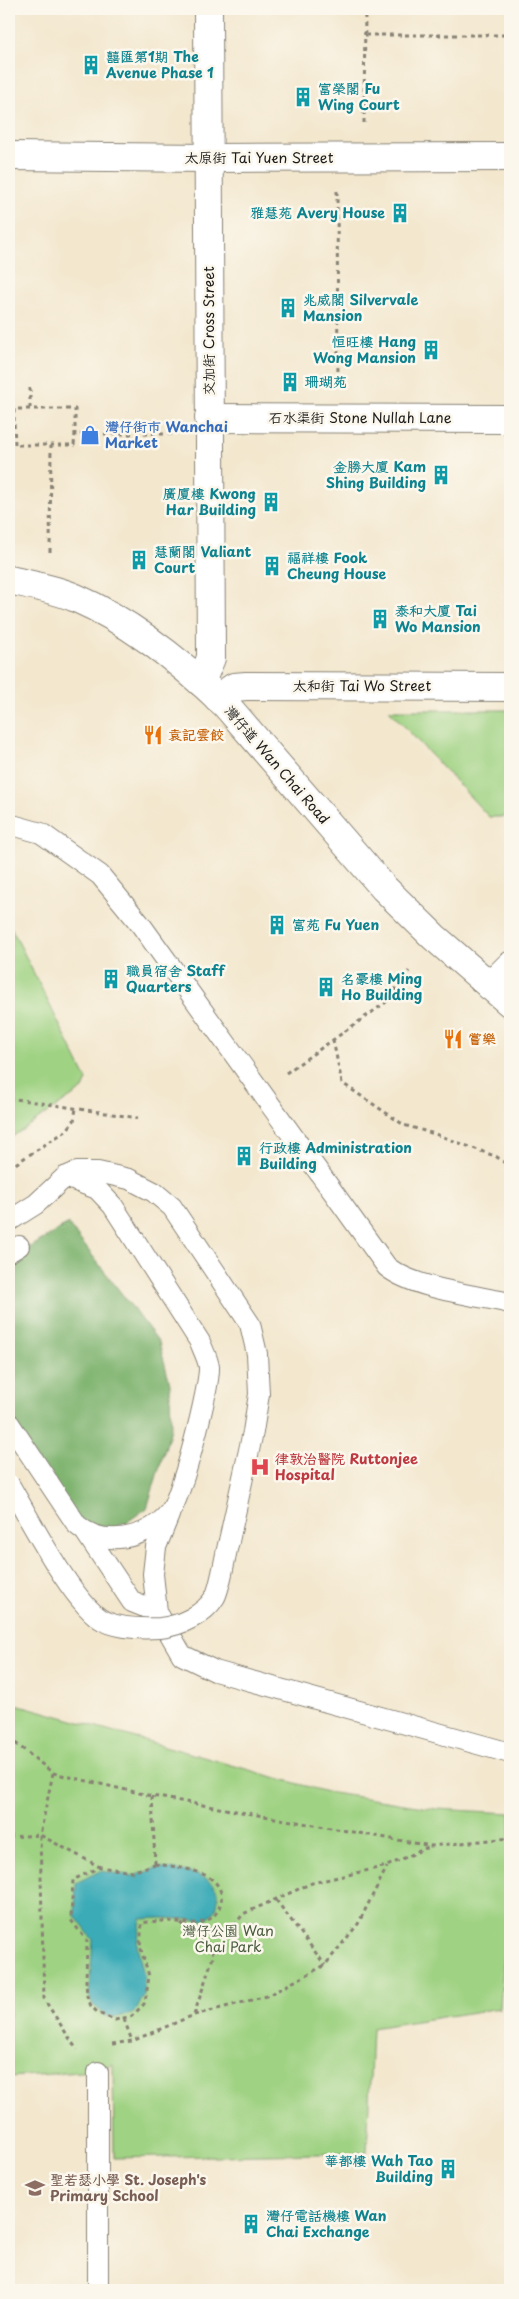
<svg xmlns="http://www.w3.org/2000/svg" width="519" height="2299" font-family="'Playpen Sans','LXGW WenKai TC',sans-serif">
  <rect width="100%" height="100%" fill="#fbf7ec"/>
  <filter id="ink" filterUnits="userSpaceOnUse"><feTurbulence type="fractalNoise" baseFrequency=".02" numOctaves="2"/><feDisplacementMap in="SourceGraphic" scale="10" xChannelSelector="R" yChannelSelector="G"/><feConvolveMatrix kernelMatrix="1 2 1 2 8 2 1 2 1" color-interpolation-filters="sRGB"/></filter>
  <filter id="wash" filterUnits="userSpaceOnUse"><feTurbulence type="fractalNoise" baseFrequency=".0096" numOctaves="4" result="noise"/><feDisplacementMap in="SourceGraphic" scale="20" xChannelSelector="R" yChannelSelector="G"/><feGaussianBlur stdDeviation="1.12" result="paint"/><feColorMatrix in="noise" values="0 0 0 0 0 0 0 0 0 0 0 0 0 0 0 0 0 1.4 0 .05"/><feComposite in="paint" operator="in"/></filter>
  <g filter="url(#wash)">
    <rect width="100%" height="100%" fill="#f3e7ce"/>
    <g fill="#9fd282" stroke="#5e774f">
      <path d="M389,710H510V817H489Z"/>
      <path d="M9,923L87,1080L83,1089L9,1139Z"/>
      <path d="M9,1702L327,1792L436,1809L510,1813V1866L500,2008L372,2028L367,2153L114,2158L113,2064L95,2071L9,2077Z"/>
    </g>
    <path fill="#7fb470" stroke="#4e6846" d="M68,1224L159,1342L170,1384L171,1429L147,1508L113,1532L81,1525L9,1434V1260Z"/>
    <path fill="#3babb7" stroke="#2c646a" d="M157,1868C178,1870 226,1873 217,1905C215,1913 209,1919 201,1920L161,1918L141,1919L137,1945L144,1976V1995L137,2009L132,2014L116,2017L107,2016L93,2005L89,1996L93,1940L75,1916L76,1883L100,1871L134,1876Z"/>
  </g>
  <g filter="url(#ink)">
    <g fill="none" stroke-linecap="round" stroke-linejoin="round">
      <defs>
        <g id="service">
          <path d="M9,824L41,833L100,875L141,925L387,1267C415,1289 474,1295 510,1303"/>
          <path d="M9,1221L36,1204L65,1177L77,1172H98L129,1179L154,1192L172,1207L250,1324L257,1354L259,1394L253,1432L229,1541"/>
          <path d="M9,1252L19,1246"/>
          <path d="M9,1423L77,1525C103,1548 147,1539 169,1513C181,1500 210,1386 209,1367C208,1359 203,1350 200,1342L113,1206L97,1189L65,1177"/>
          <path d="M169,1515L156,1547L153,1574L157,1612L182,1655L215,1671L510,1753"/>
          <path d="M86,1533L132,1602L157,1612"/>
          <path d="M98,2290V2072"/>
        </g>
        <g id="pedestrian">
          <path d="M9,156L208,158L510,157"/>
          <path d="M201,682L211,658L208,9"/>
        </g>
        <g id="minor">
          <path d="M209,418L510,419"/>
          <path d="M218,698L234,687L246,686L510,687"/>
          <path d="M490,986L510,966"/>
        </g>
        <path id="tertiary" d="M9,580C31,585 55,589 76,598C131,622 182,663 226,705L384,888L434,937L510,1003"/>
      </defs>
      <use href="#service" stroke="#888275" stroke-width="22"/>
      <use href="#pedestrian" stroke="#888275" stroke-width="30"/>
      <use href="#minor" stroke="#888275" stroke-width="30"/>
      <use href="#tertiary" stroke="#888275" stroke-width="30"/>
      <g stroke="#888275" stroke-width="3" stroke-dasharray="4 4" stroke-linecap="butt">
        <path d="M365,35H510"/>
        <path d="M364,123L365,9"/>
        <path d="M337,191L338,383"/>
        <path d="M30,408V388"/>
        <path d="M9,421H14L15,445H74L75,434H176"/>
        <path d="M14,421V409H75V434"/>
        <path d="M50,552L51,445"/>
        <path d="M333,1040L342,1083L404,1125L438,1135L497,1157L510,1167"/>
        <path d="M286,1073L385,1003L409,971"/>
        <path d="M9,1098L138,1118"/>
        <path d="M9,1168L66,1131L74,1121L76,1108"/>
        <path d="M9,1738L53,1773L152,1796L431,1846L510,1838"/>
        <path d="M53,1773L40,1835L44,1999L77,2050"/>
        <path d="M152,1796L155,1864"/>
        <path d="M9,1837L40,1835L100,1867"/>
        <path d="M155,1864C176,1867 226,1870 221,1902C219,1910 215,1917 207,1920C193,1927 176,1920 161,1921C155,1921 148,1922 142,1923L140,1946L149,1976L146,1996L144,2004L132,2016L115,2020L98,2013L91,2006L87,1996L86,1981L87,1941L71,1920L73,1880L100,1867L132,1872Z"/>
        <path d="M276,1900L325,1965"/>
        <path d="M181,1923L214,1954L243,1914L312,1883L387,1866L430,1846"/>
        <path d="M194,2015L267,1996L325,1965L358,1924L387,1867"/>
        <path d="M124,2019L132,2041"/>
        <path d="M112,2044L132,2041L194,2015L214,1954"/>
      </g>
      <use href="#service" stroke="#fff" stroke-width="20"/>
      <use href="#pedestrian" stroke="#fff" stroke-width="28"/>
      <use href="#minor" stroke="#fff" stroke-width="28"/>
      <use href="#tertiary" stroke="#fff" stroke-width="28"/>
      <defs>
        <path id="service-bridge" d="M9,1484C28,1516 74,1606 104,1621C122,1629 142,1629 160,1628C180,1626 204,1615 215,1597C221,1586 225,1555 229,1541"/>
      </defs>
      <use href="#service-bridge" stroke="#888275" stroke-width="22" stroke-linecap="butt"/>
      <use href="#service-bridge" stroke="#fff" stroke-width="20"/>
    </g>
  </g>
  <defs>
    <symbol id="building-bare" viewBox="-9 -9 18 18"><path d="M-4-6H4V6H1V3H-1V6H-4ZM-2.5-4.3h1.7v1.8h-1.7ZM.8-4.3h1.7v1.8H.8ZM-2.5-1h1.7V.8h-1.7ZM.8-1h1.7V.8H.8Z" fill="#0f9aa8" stroke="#fbf7ec" stroke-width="2.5" paint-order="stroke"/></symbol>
    <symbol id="shop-bare" viewBox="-9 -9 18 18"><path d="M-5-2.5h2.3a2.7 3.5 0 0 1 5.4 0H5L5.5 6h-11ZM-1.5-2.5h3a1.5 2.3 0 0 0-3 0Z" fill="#3f7fe0" stroke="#fbf7ec" stroke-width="2.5" paint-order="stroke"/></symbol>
    <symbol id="restaurant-bare" viewBox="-9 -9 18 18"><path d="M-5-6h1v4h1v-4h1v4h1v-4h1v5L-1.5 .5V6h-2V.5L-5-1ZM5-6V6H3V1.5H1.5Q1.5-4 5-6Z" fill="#e8710a" stroke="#fbf7ec" stroke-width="2.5" paint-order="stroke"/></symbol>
    <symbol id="hospital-bare" viewBox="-9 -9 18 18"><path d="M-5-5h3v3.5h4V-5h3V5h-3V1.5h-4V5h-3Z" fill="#e0444e" stroke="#fbf7ec" stroke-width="2.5" paint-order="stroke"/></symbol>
    <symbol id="school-bare" viewBox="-9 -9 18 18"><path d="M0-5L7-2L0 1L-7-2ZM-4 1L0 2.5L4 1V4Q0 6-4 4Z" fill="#8d6e63" stroke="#fbf7ec" stroke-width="2.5" paint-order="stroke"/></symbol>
  </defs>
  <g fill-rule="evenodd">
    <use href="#building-bare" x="77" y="51" width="28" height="28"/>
    <use href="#building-bare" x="289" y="83" width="28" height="28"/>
    <use href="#building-bare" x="386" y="199" width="28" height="28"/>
    <use href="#building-bare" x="274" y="294" width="28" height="28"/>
    <use href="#building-bare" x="417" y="336" width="28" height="28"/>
    <use href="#building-bare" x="276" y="368" width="28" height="28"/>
    <use href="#shop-bare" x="76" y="421" width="28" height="28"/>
    <use href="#building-bare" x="427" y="461" width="28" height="28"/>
    <use href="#building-bare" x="257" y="488" width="28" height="28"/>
    <use href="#building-bare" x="125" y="546" width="28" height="28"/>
    <use href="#building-bare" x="258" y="552" width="28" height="28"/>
    <use href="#building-bare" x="366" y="605" width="28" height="28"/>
    <use href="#restaurant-bare" x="139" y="721" width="28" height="28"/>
    <use href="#building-bare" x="263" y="911" width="28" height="28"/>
    <use href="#building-bare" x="97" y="965" width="28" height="28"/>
    <use href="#building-bare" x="312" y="973" width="28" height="28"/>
    <use href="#restaurant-bare" x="439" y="1025" width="28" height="28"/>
    <use href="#building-bare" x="230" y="1142" width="28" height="28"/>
    <use href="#hospital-bare" x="246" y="1453" width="28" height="28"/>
    <use href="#building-bare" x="434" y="2155" width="28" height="28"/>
    <use href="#school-bare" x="21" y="2174" width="28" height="28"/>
    <use href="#building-bare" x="237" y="2210" width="28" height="28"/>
  </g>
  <g text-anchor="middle" stroke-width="5" stroke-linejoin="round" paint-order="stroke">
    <g font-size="14" font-weight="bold" fill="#0d838f" stroke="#fbf7ec" text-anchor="start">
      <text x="106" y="62">囍匯第1期 The<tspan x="106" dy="16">Avenue Phase 1</tspan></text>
      <text x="318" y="94">富榮閣 Fu<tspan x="318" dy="16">Wing Court</tspan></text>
      <text x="385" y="218" text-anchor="end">雅慧苑 Avery House</text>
      <text x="303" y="305">兆威閣 Silvervale<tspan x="303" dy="16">Mansion</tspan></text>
      <text x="416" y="347" text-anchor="end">恒旺樓 Hang<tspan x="416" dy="16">Wong Mansion</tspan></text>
      <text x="305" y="387">珊瑚苑</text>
      <text x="426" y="472" text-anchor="end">金勝大廈 Kam<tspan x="426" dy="16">Shing Building</tspan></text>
      <text x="256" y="499" text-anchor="end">廣廈樓 Kwong<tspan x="256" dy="16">Har Building</tspan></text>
      <text x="154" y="557">慧蘭閣 Valiant<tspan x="154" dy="16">Court</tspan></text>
      <text x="287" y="563">福祥樓 Fook<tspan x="287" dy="16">Cheung House</tspan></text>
      <text x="395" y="616">泰和大廈 Tai<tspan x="395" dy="16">Wo Mansion</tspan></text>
      <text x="292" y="930">富苑 Fu Yuen</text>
      <text x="126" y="976">職員宿舍 Staff<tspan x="126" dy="16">Quarters</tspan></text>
      <text x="341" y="984">名豪樓 Ming<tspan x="341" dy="16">Ho Building</tspan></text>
      <text x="259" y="1153">行政樓 Administration<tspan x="259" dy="16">Building</tspan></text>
      <text x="433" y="2166" text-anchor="end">華都樓 Wah Tao<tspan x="433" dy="16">Building</tspan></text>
      <text x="266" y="2221">灣仔電話機樓 Wan<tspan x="266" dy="16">Chai Exchange</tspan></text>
    </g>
    <g font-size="14" fill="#1c1c1c" stroke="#fbf7ec">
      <text x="259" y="163">太原街 Tai Yuen Street</text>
      <text transform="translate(209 331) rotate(-90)" y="5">交加街 Cross Street</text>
      <text x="360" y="423">石水渠街 Stone Nullah Lane</text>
      <text x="362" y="691">太和街 Tai Wo Street</text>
      <text transform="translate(277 765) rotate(49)" y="5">灣仔道 Wan Chai Road</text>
    </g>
    <g font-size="14" font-weight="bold" fill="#366cbe" stroke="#fbf7ec" text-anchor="start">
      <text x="105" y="432">灣仔街市 Wanchai<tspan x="105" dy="16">Market</tspan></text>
    </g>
    <g font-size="14" font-weight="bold" fill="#c56008" stroke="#fbf7ec" text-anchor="start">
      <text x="168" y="740">袁記雲餃</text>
      <text x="468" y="1044">嘗樂</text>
    </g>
    <g font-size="14" font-weight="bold" fill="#be3a42" stroke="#fbf7ec" text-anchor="start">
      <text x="275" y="1464">律敦治醫院 Ruttonjee<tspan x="275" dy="16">Hospital</tspan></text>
    </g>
    <g font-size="14" fill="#4a5c40" stroke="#fbf7ec">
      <text x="228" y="1936">灣仔公園 Wan<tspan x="228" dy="16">Chai Park</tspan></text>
    </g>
    <g font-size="14" font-weight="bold" fill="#785e54" stroke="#fbf7ec" text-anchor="start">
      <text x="50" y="2185">聖若瑟小學 St. Joseph's<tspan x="50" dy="16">Primary School</tspan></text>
    </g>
  </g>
  <rect width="519" height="2299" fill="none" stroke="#fbf7ec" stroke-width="30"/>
</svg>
